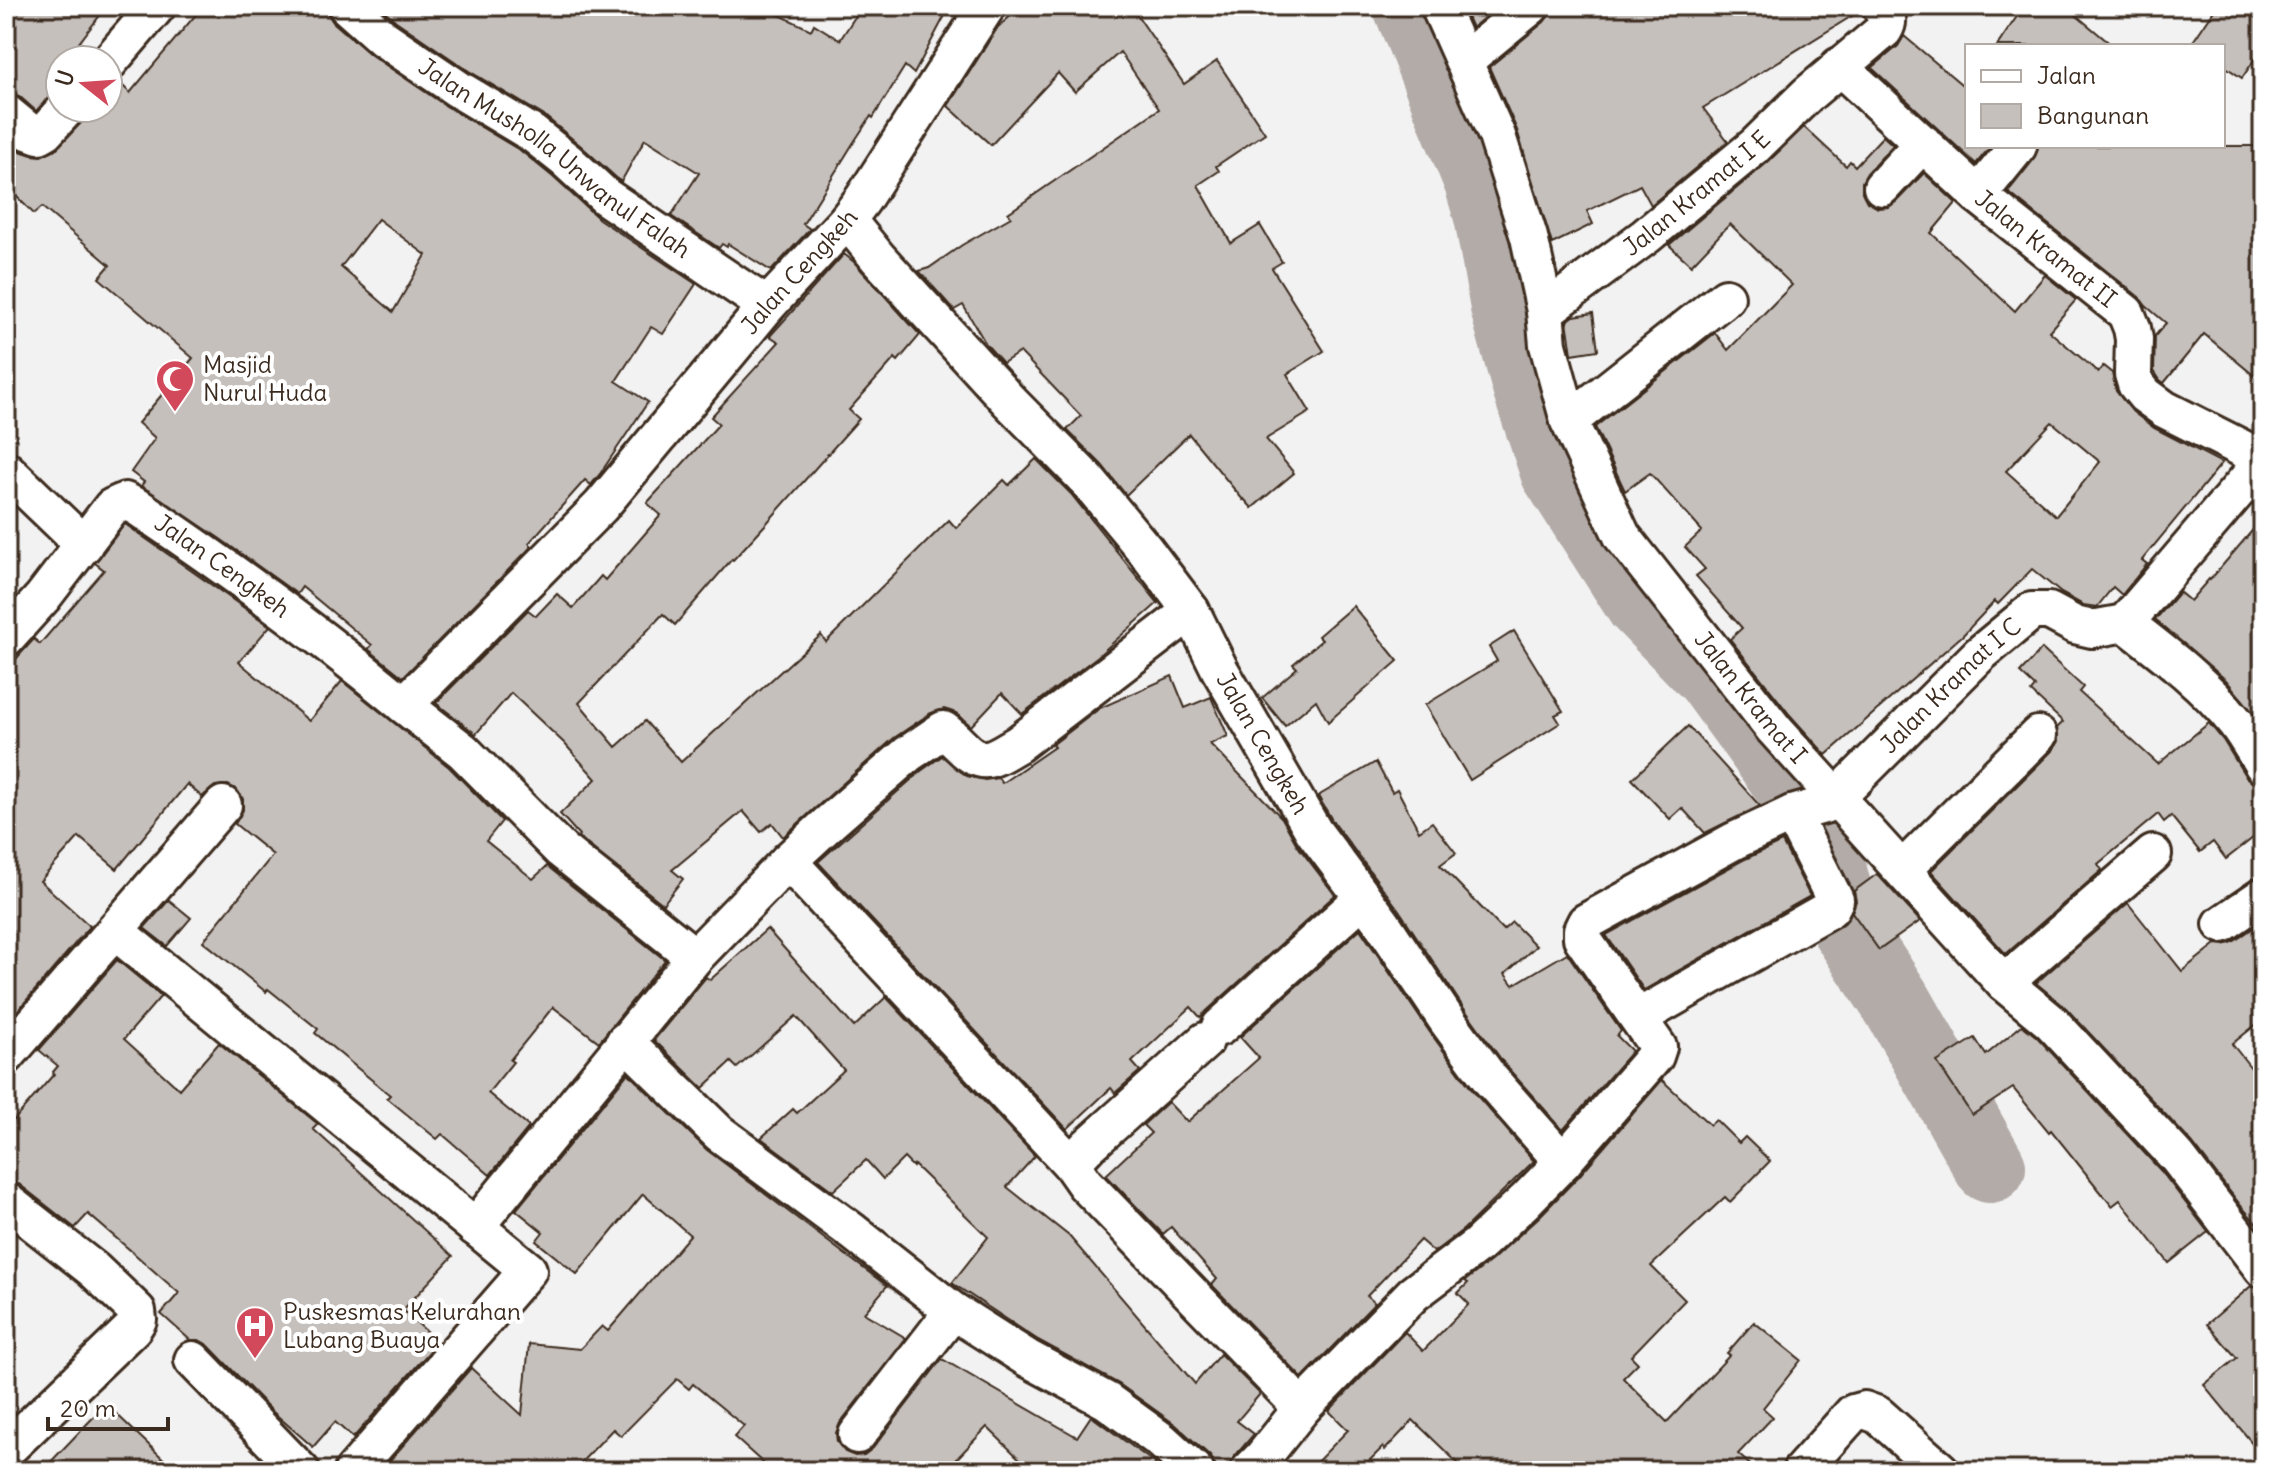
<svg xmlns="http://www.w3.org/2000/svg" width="2269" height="1477" font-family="Delius,sans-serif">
  <rect width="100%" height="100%" fill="#f3f2f2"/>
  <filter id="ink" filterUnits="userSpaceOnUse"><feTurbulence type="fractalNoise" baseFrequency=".0125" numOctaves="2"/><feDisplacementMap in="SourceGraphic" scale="16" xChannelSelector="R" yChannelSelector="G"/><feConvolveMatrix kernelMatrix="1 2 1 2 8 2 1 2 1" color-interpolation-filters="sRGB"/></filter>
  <g filter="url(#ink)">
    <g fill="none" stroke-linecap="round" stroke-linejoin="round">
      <path stroke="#b2aba7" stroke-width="72" d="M1409,6L1480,182L1490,216L1506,307L1528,387L1556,471L1641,604L1712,677L1807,808L1827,855L1844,923L1898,1005L1990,1167"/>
    </g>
    <g fill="#c6c0bd" stroke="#3b2a1e" stroke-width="2" fill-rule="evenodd">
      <path d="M6,6H107L79,43L90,54L87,60H60V88L52,94L36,111L19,96L6,93Z"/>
      <path d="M203,6H327V13L333,22L371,55L446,106L521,151L553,177L599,219L696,284L663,334L651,327L616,381L648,402L600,474L591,485L585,480L529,543L532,546L403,677L368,649L372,645L302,587L297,594L219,538L141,486L144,482L131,472L155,438L138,423L193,358L99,278L110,265L42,207L34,214L6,186V140L20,151L32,155L41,156L56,149L82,122L87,108H108V83L118,81L130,93ZM378,219L426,255L393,312L341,267Z"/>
      <path d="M379,6H761L811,30L814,24L840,40L862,6H950L914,74L905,66L873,118L871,116L854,142L803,224L810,229L771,271L728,244L727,247L722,244L719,248L671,216L699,173L645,139L621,182L581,146L546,117L469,71L396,21Z"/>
      <path d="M1022,6H1131L1184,84L1217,61L1265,133L1216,166L1219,171L1198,185L1231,243L1260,225L1282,262L1272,268L1324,351L1287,374L1310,412L1266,439L1294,473L1252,508L1244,499L1243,500L1189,434L1126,495L1102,465L1067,430L1081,416L1020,352L1003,363L986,344L963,305L954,310L919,271L929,268L962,245L1011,217L1008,213L1159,109L1120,52L1075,92L1058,73L991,145L948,106L998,27Z"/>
      <path d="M1462,6H1498L1472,28Z"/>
      <path d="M1551,6H1860V11L1703,108L1728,141L1651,205L1640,185L1587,211L1593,224L1552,244L1517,130L1489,67L1544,22L1550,14Z"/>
      <path d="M2024,6H2065L2113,46H1997Z"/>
      <path d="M2217,6H2263V47L2242,78L2223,65V46H2190Z"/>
      <path d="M1904,36L1967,89V146H1991L1976,164L1872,68L1898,46Z"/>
      <path d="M1804,127L1846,166L1850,161L1855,166L1883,136L1893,145L1867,173L1862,182V192L1867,202L1878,208L1889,207L1897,201L1924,173L1956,203L1931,233L2015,311L2045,275L2076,300L2049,331L2098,372L2103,366L2112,373L2116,391L2133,412L2154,428L2222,463L2142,560L2147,564L2122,595L2113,587L2097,607L2083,605L2061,593L2032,569L1998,604L1995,601L1963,635L1826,755L1790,715L1730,639L1742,628L1696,576L1705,569L1685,547L1702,531L1650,473L1625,491L1595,427L1715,333L1728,350L1792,285L1730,224L1691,265L1669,245L1768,162ZM2052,422L2100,462L2056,516L2006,471Z"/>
      <path d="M2038,146H2263V383L2204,334L2164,383L2160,380L2154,371L2155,336L2166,323L2146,306L2139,297L2008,192L2034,159Z"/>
      <path d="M844,254L854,262L920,335L898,361L895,358L849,410L859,419L765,525L733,560L732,559L675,625L663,614L579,703L616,747L645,721L681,762L821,635L826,642L949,520L956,528L1004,480L1009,485L1036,459L1071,494L1158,603L1098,656L1022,714L1002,693L971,726L956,713L944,709L931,713L894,738L783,837L772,823L761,832L743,811L672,870L683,879L663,904L578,837L579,835L560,814L596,779L564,743L511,693L476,734L436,703L528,610L536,616L557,594L573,608L601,576L605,580L661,515L647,503L719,424L711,417L779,342L770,336Z"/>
      <path d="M1593,313L1598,350L1572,354L1567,321L1574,316Z"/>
      <path d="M2263,518V725L2226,680L2155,620L2179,592L2190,601L2209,579L2210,580Z"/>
      <path d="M125,524L270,626L239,662L309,721L342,681L449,767L502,821L486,841L533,879L547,866L665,960L599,1042L553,1007L510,1060L513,1062L488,1093L529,1127L490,1175L442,1134L437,1139L387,1098L390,1095L315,1033L318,1029L268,989L266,992L203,941L273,855L235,824L243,810V799L237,790L228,785L215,786L202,797L187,784L117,869L79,837L40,881L90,926L8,1022L6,1020V670L34,639L40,644L104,570L95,563Z"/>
      <path d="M1353,606L1398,661L1328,722L1316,700L1285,726L1262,698L1297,668L1293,664L1322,640L1318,636Z"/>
      <path d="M1514,631L1563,711L1555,715L1560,723L1470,780L1425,705L1497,661L1489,647Z"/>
      <path d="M2042,649L2083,687L2079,692L2158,764L2209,723L2223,740L2246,777L2254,784L2263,786V830L2226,859L2213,842L2200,852L2171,816L2164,822L2158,814L2098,864L2102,870L2006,954L1931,871L2053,750L2058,741L2057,728L2063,722L2031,692L2035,687L2020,673Z"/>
      <path d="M1172,676L1185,708L1211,697L1228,736L1210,744L1282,818L1297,845L1335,895L1200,1017L1191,1007L1132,1062L1140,1071L1115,1093L1111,1088L1067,1129L818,862L921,771L942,756L967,776L985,780L998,778L1002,783L1054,747L1052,745L1100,708Z"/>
      <path d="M1688,726L1760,806L1705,833L1682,808L1670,819L1632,779Z"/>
      <path d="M1376,762L1392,792L1397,789L1419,831L1432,822L1456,853L1440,865L1503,930L1512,922L1536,946L1505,974L1513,985L1567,953L1621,1031L1617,1036L1632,1051L1563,1130L1506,1066L1463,1007L1399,910L1332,820L1318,796Z"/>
      <path d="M1782,842L1810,896L1644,990L1606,935L1743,860Z"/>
      <path d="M1877,874L1920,921L1879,950L1852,912L1856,901L1854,891Z"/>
      <path d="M169,900L191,918L167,946L144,928Z"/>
      <path d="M2128,903L2182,971L2216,944L2224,945L2233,942L2263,921V1019L2232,1044L2263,1083V1231L2242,1207L2192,1143L2066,1008L2036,983Z"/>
      <path d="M767,929L854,1027L886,997L1035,1156L1007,1187L1069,1236L1195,1384L1220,1354L1260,1394L1237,1421L1254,1434L1234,1457L1229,1465V1471H1215V1464L1210,1456L1176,1425L1119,1384L1038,1340L952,1283L988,1237L914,1165L913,1167L904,1158L883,1179L866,1160L833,1191L761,1138L793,1109L797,1113L844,1070L796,1016L737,1068L731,1062L703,1088L654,1040L706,977L710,980Z"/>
      <path d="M1360,929L1429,1031L1473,1091L1534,1161L1464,1229L1434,1252L1420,1240L1367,1296L1375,1303L1302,1378L1212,1285L1217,1279L1171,1227L1163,1234L1106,1175L1151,1133L1143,1125L1168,1102L1187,1122L1259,1058L1240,1037Z"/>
      <path d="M117,960L161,996L124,1039L179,1089L219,1043L318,1124L313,1129L453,1256L403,1310L438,1342L353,1438L335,1422L313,1447L273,1412L208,1345L199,1340H190L161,1314L179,1293L130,1250L88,1214L75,1228L19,1184L6,1178V1129L54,1074L53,1072L58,1066L39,1050Z"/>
      <path d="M2022,1025L2037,1037L2161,1171L2208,1232L2169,1263L2120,1200L2112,1206L2051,1130L2049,1132L2013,1088L1972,1115L1937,1062L1975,1038L1986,1055Z"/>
      <path d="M628,1073L707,1150L887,1286L864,1313L906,1338L840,1423L836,1433L837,1442L845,1452L855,1456L864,1455L873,1448L942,1359L1077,1437L1091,1416L1156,1464L1149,1471H1032L987,1427L945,1471H772L734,1437L744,1426L693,1384L689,1389L677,1379L621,1436L613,1429L573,1471H388L384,1467L471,1368L522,1415L529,1344L580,1349L602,1326L608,1331L690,1235L643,1194L577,1274L536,1241L543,1232L516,1210Z"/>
      <path d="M1662,1080L1710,1125L1716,1120L1739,1143L1745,1137L1770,1161L1730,1202L1725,1197L1651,1266L1685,1300L1631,1356L1638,1363L1623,1378L1667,1422L1730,1355L1727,1353L1754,1322L1801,1360L1763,1408L1773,1417L1738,1454L1757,1471H1466L1413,1420L1385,1450L1383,1447L1359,1471H1308L1348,1430L1329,1411L1405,1332L1423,1351L1469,1304L1458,1293L1468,1283L1465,1281L1492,1260L1540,1216L1579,1176Z"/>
      <path d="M2251,1286L2263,1290V1456L2204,1385L2237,1358L2207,1324Z"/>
      <path d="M106,1404L176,1471H42Z"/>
    </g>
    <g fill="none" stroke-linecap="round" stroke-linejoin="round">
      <defs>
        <g id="minor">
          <path id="s1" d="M347,6L383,38L458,89L533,134L567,161L606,197L767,306"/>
          <path id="s2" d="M1439,6L1497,136L1529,237L1545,311L1548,345L1569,421L1622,536L1774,729L2004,983L2051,1022L2177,1157L2263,1269"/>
          <path d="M1464,61L1531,6"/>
          <path d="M108,63L157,6"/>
          <path id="s3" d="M1839,66L1978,195L2126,313L2132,328L2134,339L2133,374L2136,384L2145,395L2164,409L2263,459"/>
          <path d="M6,113L28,131L39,135L46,131L67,108"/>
          <path d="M1882,187L1923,143"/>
          <path d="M1978,195L2018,146"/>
          <path id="s4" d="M847,220L878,258L1009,401L1087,480L1145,550L1191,611L1220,670L1314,832L1382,923L1446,1019L1490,1079L1563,1162"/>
          <path id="s5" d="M1545,311L1646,236L1755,146L1807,95L1884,30C1890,20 1887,14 1880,6"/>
          <path d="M1569,421L1726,297"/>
          <path d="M2263,461L2125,623C2164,653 2205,684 2236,723C2246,736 2254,751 2263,765"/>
          <path d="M6,470L84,545"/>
          <path id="s6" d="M6,638L43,597L112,507L125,501L139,508C231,570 319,634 404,705L601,506L767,306L847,220L863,199L987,6"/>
          <path d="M404,705L463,751L561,850L695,957"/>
          <path d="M788,861L1071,1164"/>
          <path d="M1903,869L2038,735"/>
          <path d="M2222,924L2263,896"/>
          <path d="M115,931L528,1270L353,1471"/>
          <path d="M2004,983L2153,854"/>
          <path d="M1639,1017L1831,908L1835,900L1792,814"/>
          <path d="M1220,1027L1363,898"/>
          <path d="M625,1041L719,1133L853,1232L953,1311L1027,1358L1107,1401L1162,1441L1195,1471"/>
          <path d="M1205,1041L1087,1147L1071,1164L1085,1184L1302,1408"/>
          <path d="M6,1056L223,805"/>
          <path d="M6,1201L94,1270L137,1311L138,1320L133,1328L6,1450"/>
          <path d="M475,1227L695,957L788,861L829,823L908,754L943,730C950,735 956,741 962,747C984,769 995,757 1018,744L1191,611"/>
          <path d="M193,1360L301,1471"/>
          <path d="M857,1435L953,1311"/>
          <path id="s7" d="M1249,1471L1262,1458L1302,1408L1413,1294L1478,1245L1525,1201L1563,1162L1655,1056L1658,1047L1582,938V930L1586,922L1734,841L1792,814L1824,805L1836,798L1980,654L2032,611H2049L2075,625L2092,629L2125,623"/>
          <path d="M1801,1471L1853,1413L1864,1410L1878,1415L1941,1471"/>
        </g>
      </defs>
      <use href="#minor" stroke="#3b2a1e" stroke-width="42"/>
      <use href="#minor" stroke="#fff" stroke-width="36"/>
    </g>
  </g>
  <defs>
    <symbol id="mosque-pin" viewBox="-11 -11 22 30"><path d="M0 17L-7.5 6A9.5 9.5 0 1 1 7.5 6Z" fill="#d1495b" stroke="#fff"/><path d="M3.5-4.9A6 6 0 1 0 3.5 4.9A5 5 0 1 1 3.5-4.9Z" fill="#fff"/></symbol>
    <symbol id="hospital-pin" viewBox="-11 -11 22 30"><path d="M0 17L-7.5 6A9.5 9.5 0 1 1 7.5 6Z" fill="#d1495b" stroke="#fff"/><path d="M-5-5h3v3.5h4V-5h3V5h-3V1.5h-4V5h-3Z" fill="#fff"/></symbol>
  </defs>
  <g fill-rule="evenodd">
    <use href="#mosque-pin" x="153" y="357" width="44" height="60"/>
    <use href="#hospital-pin" x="233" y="1304" width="44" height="60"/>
  </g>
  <g text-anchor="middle" stroke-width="8" stroke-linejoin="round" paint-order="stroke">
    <g font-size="24" fill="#3b2a1e" stroke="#fff">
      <text dy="8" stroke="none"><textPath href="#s1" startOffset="258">Jalan Musholla Unwanul Falah</textPath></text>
      <text dy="8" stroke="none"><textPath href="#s5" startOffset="192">Jalan Kramat I E</textPath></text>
      <text dy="8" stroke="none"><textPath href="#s3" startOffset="276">Jalan Kramat II</textPath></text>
      <text dy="8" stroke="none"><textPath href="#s6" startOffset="1116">Jalan Cengkeh</textPath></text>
      <text dy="8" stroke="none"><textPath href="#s6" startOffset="300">Jalan Cengkeh</textPath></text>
      <text dy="8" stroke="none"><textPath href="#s7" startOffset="1182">Jalan Kramat I C</textPath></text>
      <text dy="8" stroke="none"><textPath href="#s2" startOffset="770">Jalan Kramat I</textPath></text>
      <text dy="8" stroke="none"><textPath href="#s4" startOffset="672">Jalan Cengkeh</textPath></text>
    </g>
    <g font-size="24" fill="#3b2a1e" stroke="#fff" text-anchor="start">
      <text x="203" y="373">Masjid<tspan x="203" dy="28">Nurul Huda</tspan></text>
      <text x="283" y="1320">Puskesmas Kelurahan<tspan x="283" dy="28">Lubang Buaya</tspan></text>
    </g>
  </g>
  <rect width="2269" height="1477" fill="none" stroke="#fff" stroke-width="32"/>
  <rect x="16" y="16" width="2237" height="1445" fill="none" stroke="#3b2a1e" stroke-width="3" filter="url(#ink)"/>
  <rect x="1965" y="44" width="260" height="104" fill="#ffffff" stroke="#b1aaa5" stroke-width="2"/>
  <rect x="1981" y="70" width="40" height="12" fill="#ffffff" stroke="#b1aaa5" stroke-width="2"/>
  <text x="2037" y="84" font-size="24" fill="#3b2a1e">Jalan</text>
  <rect x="1981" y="104" width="40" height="24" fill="#c6c0bd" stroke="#b1aaa5" stroke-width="2"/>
  <text x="2037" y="124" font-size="24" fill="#3b2a1e">Bangunan</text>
  <g transform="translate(84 84) rotate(287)"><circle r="38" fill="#ffffff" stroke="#b1aaa5" stroke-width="2"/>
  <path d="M0-6L14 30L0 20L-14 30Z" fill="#d1495b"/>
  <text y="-12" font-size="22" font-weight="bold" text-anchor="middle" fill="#3b2a1e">U</text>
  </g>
  <path d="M48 1417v12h120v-12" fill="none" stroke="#3b2a1e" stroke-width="4"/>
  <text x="60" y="1417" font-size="24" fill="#3b2a1e" stroke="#ffffff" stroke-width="6" paint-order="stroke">20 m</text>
</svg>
